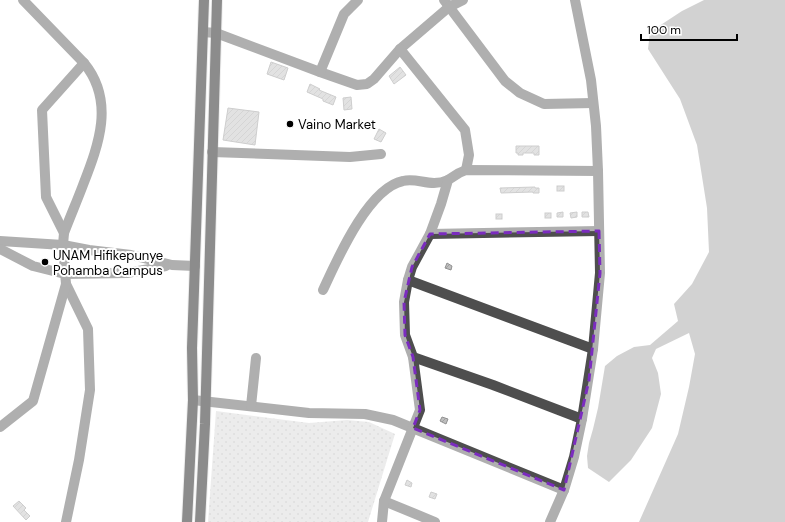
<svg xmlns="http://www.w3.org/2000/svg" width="785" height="522" font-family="'DM Sans',sans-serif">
  <defs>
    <pattern id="grass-dots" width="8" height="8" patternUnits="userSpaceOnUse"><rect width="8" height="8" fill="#d5d5d5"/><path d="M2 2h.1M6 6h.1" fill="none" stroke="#b5b5b5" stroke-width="1.8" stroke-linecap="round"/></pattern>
    <pattern id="building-hatch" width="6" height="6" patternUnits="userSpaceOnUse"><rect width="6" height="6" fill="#bebebe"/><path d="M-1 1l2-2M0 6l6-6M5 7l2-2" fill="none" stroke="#a2a2a2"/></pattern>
  </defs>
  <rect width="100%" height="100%" fill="#fff"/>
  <path fill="url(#grass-dots)" d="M216,411L309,423L347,420L369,422L395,434L368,522H208Z"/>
  <path fill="#9c9c9c" d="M704,0H785V522H639L678,434L689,387L695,354L689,333L656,349L652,358L658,373L661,394L652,428L631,460L609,482L588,468L587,456L589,443L593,429L598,408L605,366L617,356L634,347L650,345L678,321L674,304L692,284L709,252L707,208L697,145L680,99L648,49L650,32L682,11Z"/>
  <g fill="url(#building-hatch)" stroke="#929292">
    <path d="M271,62L288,68L284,80L267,74Z"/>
    <path d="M400,67L406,75L394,84L389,76Z"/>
    <path d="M310,84L320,89L319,90L336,97L333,105L323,101V99L307,92Z"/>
    <path d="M351,97L352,109L344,110L343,98Z"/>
    <path d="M228,108L259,112L255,145L223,140Z"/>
    <path d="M379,129L386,133L381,142L374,139Z"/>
    <path d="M516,146H539V155H534V153H523V155H518V153H516Z"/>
    <rect x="557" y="186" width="7" height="5"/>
    <path d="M535,187V188H539V193H533V192L501,193L500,188Z"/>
    <path d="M563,212V217H557V213Z"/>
    <path d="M577,212V217L571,218L570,213Z"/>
    <path d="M582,212H588L589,217H582Z"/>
    <rect x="545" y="213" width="6" height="5"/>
    <rect x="496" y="214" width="6" height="5"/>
    <path d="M447,263L452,266L451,270L445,268Z"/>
    <path d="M442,417L448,419L446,424L440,421Z"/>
    <path d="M407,480L412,483L411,487L405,485Z"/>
    <path d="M431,492L437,494L435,499L429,497Z"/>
    <path d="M19,501L26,508L24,510L30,516L26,520L13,506Z"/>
  </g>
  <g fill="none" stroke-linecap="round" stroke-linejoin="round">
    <defs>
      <g id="major">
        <path d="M187,522L193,400L192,348L204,0"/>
        <path d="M200,522L205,424L217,0"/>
      </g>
    </defs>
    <use href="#major" stroke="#dbdbdb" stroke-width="12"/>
    <g stroke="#4e4e4e" stroke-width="10">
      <path d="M23,0L84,63C115,101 99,144 83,185C77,201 70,217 64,233L63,245L66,284L88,329L90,390L79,460L66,522"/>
      <path d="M444,0L505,81L520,93L544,104L593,103"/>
      <path d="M203,32L216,33L320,72L357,85L367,84L374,79L400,49L449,7L463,0"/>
      <path d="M400,49L465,130L469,155L466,170"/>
      <path d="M320,72L344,14L358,0"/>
      <path d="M212,152L350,157L381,154"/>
      <path d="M64,233L46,197L42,110L84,63"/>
      <path d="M430,234L599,231"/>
      <path d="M0,241L63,245L89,250L131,255L172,265L195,266"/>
      <path d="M0,249L33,266L65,274L127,273L166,266"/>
      <path d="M408,280L593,349"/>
      <path d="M323,290C337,260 368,188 403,181C418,177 430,188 448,180"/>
      <path d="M413,357L493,385L582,419"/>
      <path d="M193,400L309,413L365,414L393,420L564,490"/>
      <path d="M251,406L256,358"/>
      <path d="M0,427L33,401L66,284"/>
      <path d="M384,501L435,522"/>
      <path d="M382,522L384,501L420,410L413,357L405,335L404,302L408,280L412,267L430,234L441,204L448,180L459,173L466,170L598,171"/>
      <path d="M550,522L564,490L574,457L582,419L593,349L600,273L598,171L596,126L591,80L575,0"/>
    </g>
    <use href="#major" stroke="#000" stroke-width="10"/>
  </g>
  <path d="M0 0H785V522H0ZM599,231L600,273L589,380L564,490L413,428L420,410L413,357L405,335L404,302L412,267L430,234Z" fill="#fff" fill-opacity=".55" fill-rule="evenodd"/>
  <path fill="none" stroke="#7b2cbf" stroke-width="3" stroke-dasharray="8 5" stroke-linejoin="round" d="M599,231L600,273L589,380L564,490L413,428L420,410L413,357L405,335L404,302L412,267L430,234Z"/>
  <g fill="#000" stroke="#fff" stroke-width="1.5">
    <circle cx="290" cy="124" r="4"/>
    <circle cx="45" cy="262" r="4"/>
  </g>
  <g text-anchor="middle" stroke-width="4" stroke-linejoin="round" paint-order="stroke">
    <g font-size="13" fill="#000" stroke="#fff" text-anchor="start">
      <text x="298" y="129">Vaino Market</text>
      <text x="53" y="260">UNAM Hifikepunye<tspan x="53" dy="15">Pohamba Campus</tspan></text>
    </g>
  </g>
  <path d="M641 34v6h96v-6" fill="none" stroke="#000000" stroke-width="2"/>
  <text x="647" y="34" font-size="12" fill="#000000" stroke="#ffffff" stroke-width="3" paint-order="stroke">100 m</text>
</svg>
